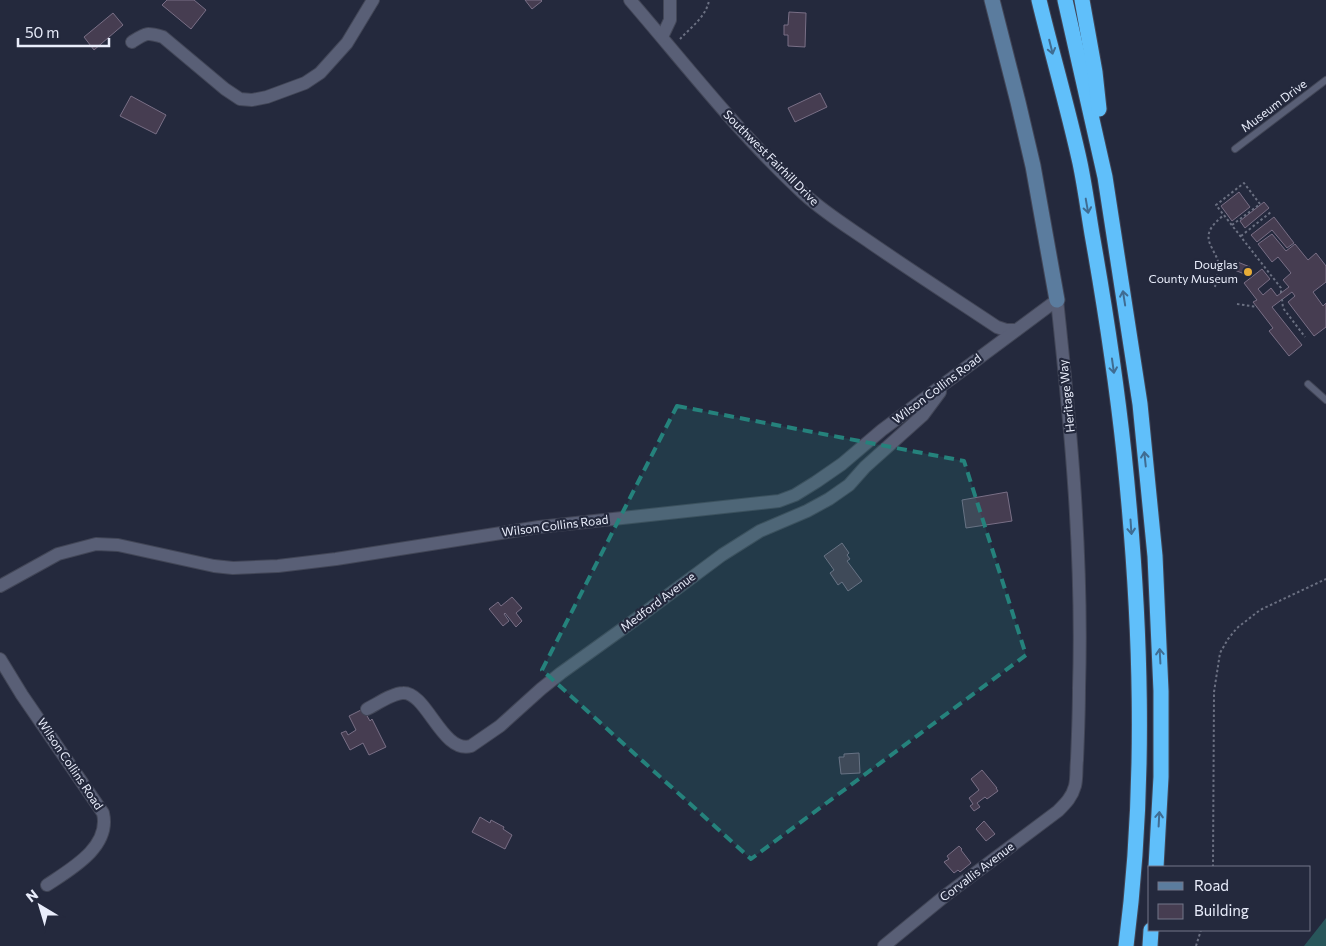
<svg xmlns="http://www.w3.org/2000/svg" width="1326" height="946" font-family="Commissioner,sans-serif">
  <rect width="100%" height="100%" fill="#24293d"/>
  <path fill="#28555a" d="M1326,918V946H1304Z"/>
  <g fill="#463d51" stroke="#796f86">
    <path d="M167,0H194L206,10L191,29L162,5Z"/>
    <path d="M525,0H541L542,1L532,9Z"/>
    <path d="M789,12L806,13L805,47L788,46V35H784V25H788Z"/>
    <path d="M113,13L123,25L94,50L84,37Z"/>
    <path d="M820,93L827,107L795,122L788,108Z"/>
    <path d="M131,96L166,115L156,134L120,116Z"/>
    <path d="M1239,192L1250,207L1232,221L1221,206Z"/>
    <path d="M1264,202L1269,208L1245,228L1240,221Z"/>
    <path d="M1274,217L1294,243L1287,248L1272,230L1257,242L1251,235Z"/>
    <path d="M1272,234L1286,251L1295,244L1308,260L1316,253L1326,266V282L1313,292L1323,306L1326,303V327L1314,336L1288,302L1295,296L1292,292L1272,307L1302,345L1289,356L1269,331L1273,328L1253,302L1257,300L1244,283L1262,269L1270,279L1258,289L1263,295L1271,288L1277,296L1289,287L1283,280L1291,273L1278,257L1272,262L1258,244Z"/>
    <path d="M1235,261L1250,267L1247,275L1232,269Z"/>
    <path d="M1007,492L1012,521L966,528L962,500Z"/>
    <path d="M842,543L849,553L847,555L850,559L847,561L862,581L848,591L842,582L838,585L830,573L834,570L824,556Z"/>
    <path d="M512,597L522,608L516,613L522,621L516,627L505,613L504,614L509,621L503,626L489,609L498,602L501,606Z"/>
    <path d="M363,709L370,721L372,719L386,747L369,755L363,743L350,750L341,733L346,731L348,735L356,730L349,716Z"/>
    <path d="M859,753L860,773L841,774L839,757H844V754Z"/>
    <path d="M982,770L997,788H996L998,791L987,799L985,797L977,803L980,807L974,811L970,806L973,804L969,798L979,790L971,779Z"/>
    <path d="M480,817L490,823L491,820L504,827L503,829L512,835L505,849L472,832Z"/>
    <path d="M984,821L995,834L986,841L976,829Z"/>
    <path d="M959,846L962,849L961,850L971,863L960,872L958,870L954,873L944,862L949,859L947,856Z"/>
  </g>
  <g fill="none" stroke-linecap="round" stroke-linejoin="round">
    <defs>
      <g id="lane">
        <path d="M1235,149L1326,80"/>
        <path d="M1308,384L1326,400"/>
      </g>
      <g id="street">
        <path d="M630,0C687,66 740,135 804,194C825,213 848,227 871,243C913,272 955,299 997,327L1006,330H1016"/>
        <path d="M662,37L670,20V0"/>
        <path d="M132,42C146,33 146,32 163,37L225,89L240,99L252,100L267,97L305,83L320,73L347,43L373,0"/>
        <path d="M0,586L58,554L96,544L118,545L214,566L233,568L278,566L336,559L539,527L779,501L795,495L816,482L842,464L882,430L1057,300"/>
        <path d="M0,659L22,695L103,813C111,847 71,869 47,885"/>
        <path d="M367,709C377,704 393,693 403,693C427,692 442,754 471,746L500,726L541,689L561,673L632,622L722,555L760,531L807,511L829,499L849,485L865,467L923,415L940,392"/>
        <path d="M884,946L946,895L1058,811C1066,803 1072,797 1075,786C1077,778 1076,768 1077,760C1078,736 1079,712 1079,688C1083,558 1071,429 1057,300"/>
      </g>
      <path id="secondary" d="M992,0L1018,102L1033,166L1057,300"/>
      <g id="highway">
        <path d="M1039,0C1052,54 1068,108 1080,163C1085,187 1088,210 1092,234C1105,307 1116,379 1124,453C1141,616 1147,782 1126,946"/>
        <path d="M1065,0L1105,177L1140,404L1155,556L1161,691V777L1156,867"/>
        <path d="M1082,0L1095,72L1099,109"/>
        <path d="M1150,946L1151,930"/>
      </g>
    </defs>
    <use href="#lane" stroke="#424657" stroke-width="8"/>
    <use href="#street" stroke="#424657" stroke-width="14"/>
    <use href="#secondary" stroke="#424657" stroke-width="17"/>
    <use href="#highway" stroke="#424657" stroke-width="17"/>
    <g stroke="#6b7082" stroke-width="2" stroke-dasharray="2.5 2.5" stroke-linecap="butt">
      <path d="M680,39C690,28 707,16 709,0"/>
      <path d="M1232,225L1260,204L1244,183L1216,205L1281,288V293"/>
      <path d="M1241,236L1271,212"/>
      <path d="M1218,263L1234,265"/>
      <path d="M1215,287C1216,280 1219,271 1218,263C1218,258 1214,253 1212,248C1203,233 1213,224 1224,215"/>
      <path d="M1282,299L1283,308L1305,337"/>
      <path d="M1237,304L1257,307"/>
      <path d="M1213,867L1214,692L1220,653L1228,639L1237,628L1260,610L1326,579"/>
      <path d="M1196,946L1201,930"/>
    </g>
    <use href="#lane" stroke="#595f76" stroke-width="6"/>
    <use href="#street" stroke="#595f76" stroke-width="12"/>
    <use href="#secondary" stroke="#5b7c9e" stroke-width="15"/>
    <use href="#highway" stroke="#60bffa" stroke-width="15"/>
  </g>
  <defs><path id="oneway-shaft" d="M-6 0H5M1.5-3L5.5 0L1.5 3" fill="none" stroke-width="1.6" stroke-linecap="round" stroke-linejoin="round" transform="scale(1.25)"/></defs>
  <g stroke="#3f6c92">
    <use href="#oneway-shaft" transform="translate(1051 47) rotate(76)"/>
    <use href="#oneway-shaft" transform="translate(1087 206) rotate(80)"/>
    <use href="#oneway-shaft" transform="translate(1124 298) rotate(-99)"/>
    <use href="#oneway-shaft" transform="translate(1113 366) rotate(82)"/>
    <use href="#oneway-shaft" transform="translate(1145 459) rotate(-96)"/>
    <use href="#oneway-shaft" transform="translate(1131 527) rotate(86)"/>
    <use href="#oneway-shaft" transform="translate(1160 656) rotate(-93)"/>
    <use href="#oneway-shaft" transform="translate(1159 819) rotate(-87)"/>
  </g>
  <path fill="#25827c" fill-opacity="0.2" stroke="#25827c" stroke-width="4" stroke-dasharray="10 6" stroke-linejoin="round" d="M677,406L964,461L1026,655L751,859L542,670Z"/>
  <circle fill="#e7ac37" stroke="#24293d" stroke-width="2" cx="1248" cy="272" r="5"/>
  <g text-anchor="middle" stroke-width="4.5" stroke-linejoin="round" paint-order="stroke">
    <g font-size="12" fill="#e9edfb" stroke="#24293d">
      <text transform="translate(1274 106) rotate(-37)" y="4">Museum Drive</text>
      <text transform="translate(771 158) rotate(45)" y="4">Southwest Fairhill Drive</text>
      <text transform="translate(937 389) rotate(-37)" y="4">Wilson Collins Road</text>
      <text transform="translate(1067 396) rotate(-96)" y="4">Heritage Way</text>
      <text transform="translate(555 526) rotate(-7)" y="4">Wilson Collins Road</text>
      <text transform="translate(658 602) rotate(-37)" y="4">Medford Avenue</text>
      <text transform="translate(70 764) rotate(56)" y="4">Wilson Collins Road</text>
      <text transform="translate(977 872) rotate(-37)" y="4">Corvallis Avenue</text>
    </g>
    <g font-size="12" fill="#e9edfb" stroke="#24293d" text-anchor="end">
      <text x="1238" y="269">Douglas<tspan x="1238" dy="14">County Museum</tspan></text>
    </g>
  </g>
  <rect x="1148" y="866" width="162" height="65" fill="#24293d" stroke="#737789"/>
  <rect x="1158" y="882" width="25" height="8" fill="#5b7c9e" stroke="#737789"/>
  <text x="1194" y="891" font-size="15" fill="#e9edfb">Road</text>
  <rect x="1158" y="904" width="25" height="15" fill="#463d51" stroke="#737789"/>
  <text x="1194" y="916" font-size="15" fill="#e9edfb">Building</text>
  <g transform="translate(40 906) rotate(322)" stroke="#24293d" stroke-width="4" paint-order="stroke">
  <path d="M0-4L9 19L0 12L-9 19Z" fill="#e9edfb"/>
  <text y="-8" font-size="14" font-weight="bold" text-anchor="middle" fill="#e9edfb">N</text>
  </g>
  <path d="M18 38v8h91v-8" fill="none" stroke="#e9edfb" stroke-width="2.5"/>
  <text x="25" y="38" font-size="15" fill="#e9edfb" stroke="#24293d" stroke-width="4" paint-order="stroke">50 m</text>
</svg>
